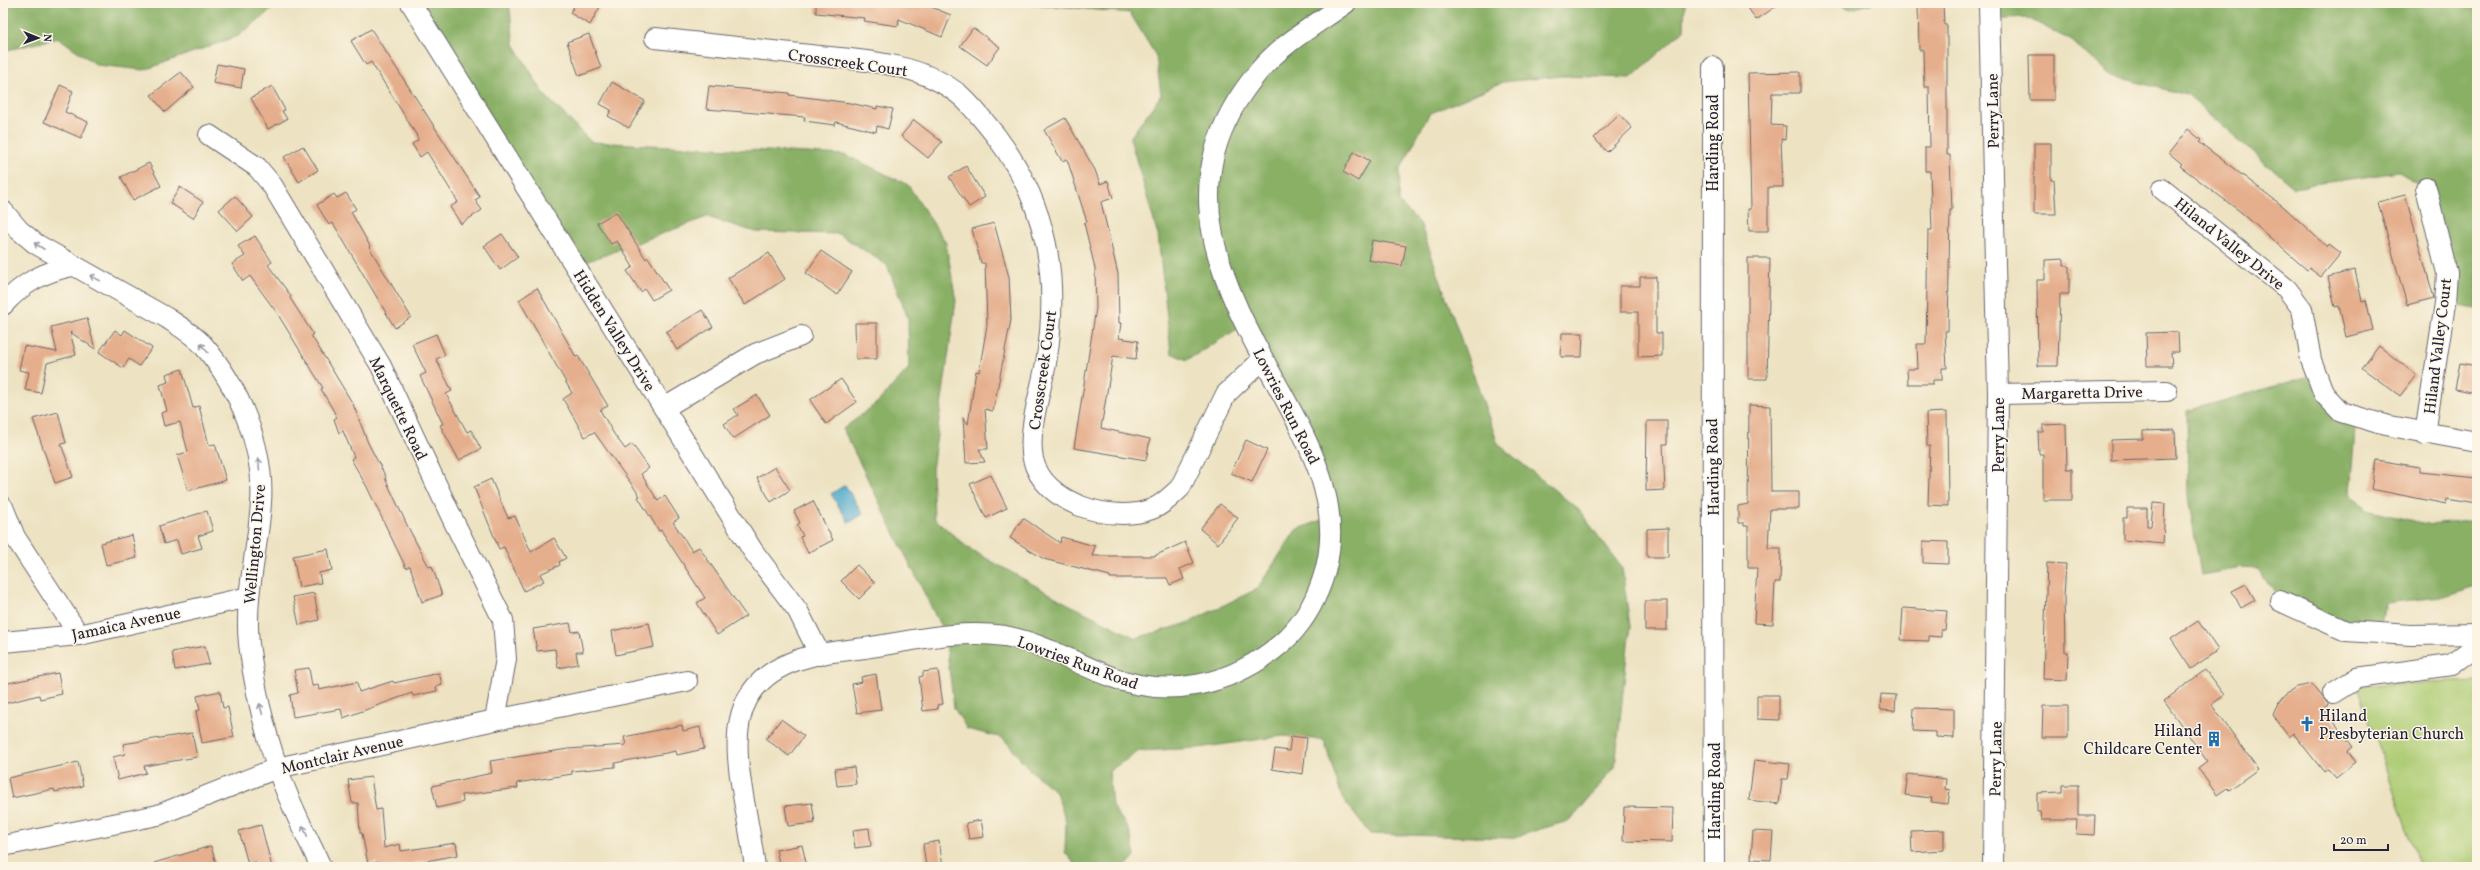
<svg xmlns="http://www.w3.org/2000/svg" width="2480" height="870" font-family="Vollkorn,serif">
  <rect width="100%" height="100%" fill="#fcf5e5"/>
  <filter id="ink" filterUnits="userSpaceOnUse"><feTurbulence type="fractalNoise" baseFrequency=".025" numOctaves="2"/><feDisplacementMap in="SourceGraphic" scale="8" xChannelSelector="R" yChannelSelector="G"/><feConvolveMatrix kernelMatrix="1 2 1 2 8 2 1 2 1" color-interpolation-filters="sRGB"/></filter>
  <filter id="wash" filterUnits="userSpaceOnUse"><feTurbulence type="fractalNoise" baseFrequency=".012" numOctaves="4" result="noise"/><feDisplacementMap in="SourceGraphic" scale="16" xChannelSelector="R" yChannelSelector="G"/><feGaussianBlur stdDeviation="0.9" result="paint"/><feColorMatrix in="noise" values="0 0 0 0 0 0 0 0 0 0 0 0 0 0 0 0 0 1.4 0 .05"/><feComposite in="paint" operator="in"/></filter>
  <g filter="url(#wash)">
    <rect width="100%" height="100%" fill="#ede3c3"/>
    <path fill="#aecc74" stroke="#687758" d="M2477,681V867H2420L2357,686Z"/>
    <g fill="#8ab066" stroke="#566950">
      <path d="M3,3H276L277,5L238,36L144,70L97,65L59,38L3,51Z"/>
      <path d="M411,3H509L514,44L543,93L591,142L846,155L908,185L946,243L956,301L932,470L934,518L968,548L1068,604L1136,638L1185,624L1257,589L1296,530L1330,517L1244,325L1187,360L1171,353L1158,235L1130,138L1161,95L1156,56L1130,13L1021,3H1685L1684,30L1631,78L1561,76L1503,82L1429,114L1400,170L1399,202L1420,223L1498,444L1579,510L1622,568L1630,626L1615,767L1571,820L1511,838L1370,834L1342,798L1324,740L1283,736L1198,748L1139,751L1109,771L1112,806L1129,829L1135,856L1125,867H1077L1065,852L1066,821L1056,792L1030,770L1003,738L967,729L954,708L945,635L843,429L878,402L909,368L908,318L887,265L839,234L756,232L707,217L575,266Z"/>
      <path d="M1834,3H1873L1851,9Z"/>
      <path d="M1989,3H2477V309L2445,304L2426,188L2399,172L2293,187L2187,95L2109,75L2072,41L2026,17L1990,19Z"/>
      <path d="M2317,374L2356,417L2350,493L2366,510L2431,525L2477,520V586L2440,597L2385,603L2379,633L2280,601L2258,569L2241,568L2201,575L2188,496L2187,411Z"/>
    </g>
    <path fill="#4faacc" stroke="#386684" d="M845,485L863,514L849,523L831,494Z"/>
    <g id="blocks">
      <g fill="#e5ae8c">
        <path d="M576,3H602L590,25L570,13Z"/>
        <path d="M816,3H893L917,7L918,3H921L951,15L942,37L899,19L898,26L864,21L865,18L816,13Z"/>
        <path d="M1745,3H1781L1756,20Z"/>
        <path d="M1918,3H1943L1944,25H1947V155H1950L1952,210H1950L1948,331H1945L1947,368H1942V380H1933V384H1908L1907,369H1918L1917,344H1926L1928,230H1932L1930,171H1925V147H1930L1929,87H1924L1923,50H1919Z"/>
        <path d="M973,28L1000,47L987,65L960,46Z"/>
        <path d="M371,29L480,197L475,200L482,210L461,224L450,207L458,202L427,152L420,157L412,144L418,140L416,134L371,62L366,65L351,41Z"/>
        <path d="M589,34L601,68L579,76L567,42Z"/>
        <path d="M2029,55H2054V100H2030Z"/>
        <path d="M217,64L244,69L241,88L213,83Z"/>
        <path d="M181,72L194,87L165,112L151,95Z"/>
        <path d="M1800,72V93H1772L1771,125L1786,126L1785,140L1781,139L1783,187H1768V231H1749L1748,209H1751L1748,73Z"/>
        <path d="M612,82L645,101L629,128L608,116L611,110L600,104Z"/>
        <path d="M60,85L73,91L65,112L88,122L81,138L44,122Z"/>
        <path d="M272,86L285,110L282,111L287,119L268,129L251,98Z"/>
        <path d="M709,86L789,93V95L850,103L877,109V106L893,109L888,129L877,126L876,132L836,122L835,125L804,121L805,117L706,109Z"/>
        <path d="M1619,114L1632,128L1607,152L1594,138Z"/>
        <path d="M1065,118L1095,170L1100,184L1108,181L1113,198L1101,202L1118,274L1119,323H1121L1119,338L1138,341L1136,359L1113,356L1101,428L1150,439L1146,460L1074,448L1096,308L1095,268L1084,223L1087,222L1067,159L1062,161L1044,130Z"/>
        <path d="M914,120L942,142L928,158L901,136Z"/>
        <path d="M2188,129L2201,140L2199,142L2284,207L2327,247L2329,244L2341,253L2321,277L2309,268L2307,270L2242,213L2180,166L2182,164L2169,153Z"/>
        <path d="M2034,143H2051V180H2054L2056,214H2034Z"/>
        <path d="M303,146L318,170L299,182L284,157Z"/>
        <path d="M1354,152L1370,161L1358,181L1343,172Z"/>
        <path d="M149,163L161,186L133,200L121,177Z"/>
        <path d="M966,166L985,197L969,207L949,177Z"/>
        <path d="M180,187L203,202L193,218L170,203Z"/>
        <path d="M346,193L356,209L351,212L370,246L369,247L411,317L395,328L333,223L329,225L317,205L334,194L337,198Z"/>
        <path d="M2405,195L2434,298L2407,305L2378,202Z"/>
        <path d="M235,196L253,217L238,231L219,210Z"/>
        <path d="M616,212L646,259L648,257L669,290L652,300L645,289L641,292L627,271L633,267L617,241L611,244L597,223Z"/>
        <path d="M994,223L1009,277L1011,320L993,411L985,409L988,449H979L985,462L966,463L963,417L968,424L976,371L979,372L987,325L985,263H981L972,229Z"/>
        <path d="M502,234L518,257L500,270L484,246Z"/>
        <path d="M255,236L272,262L268,265L291,296L290,298L313,334L311,335L353,404L368,443L386,477L385,478L407,525L429,567L432,566L442,595L422,602L410,566L406,568L367,487L351,459L354,457L343,431L339,433L334,419L337,417L321,389L323,388L277,313L250,276L243,281L232,264L245,256L238,246Z"/>
        <path d="M1372,240L1406,246L1402,266L1368,260Z"/>
        <path d="M821,251L852,272L837,295L806,273Z"/>
        <path d="M769,253L785,279L745,305L728,278Z"/>
        <path d="M1748,258H1770L1767,379H1748Z"/>
        <path d="M2064,259V266H2069V294H2060L2058,366H2038L2037,280H2045V260Z"/>
        <path d="M2355,270L2362,301L2366,300L2373,330L2346,337L2339,306L2335,307L2328,277Z"/>
        <path d="M1640,277H1656V333H1662V356L1638,357V312H1620V286H1640Z"/>
        <path d="M537,288L576,357L578,356L608,406L600,410L614,434L625,449L632,444L649,468L641,474L658,501L665,496L679,518L673,522L692,551L699,547L746,616L717,635L697,603L705,598L661,530L659,531L638,497L640,496L594,432L585,437L563,399L572,393L519,300Z"/>
        <path d="M702,310L713,327L677,350L666,332Z"/>
        <path d="M87,318L95,349L70,332L76,355L47,363L41,393L25,390L29,372L19,370L24,346L57,352L51,327Z"/>
        <path d="M855,323H877V359H856Z"/>
        <path d="M115,330L122,335L125,330L152,348L139,366L129,359L123,368L99,352Z"/>
        <path d="M2178,332L2179,352H2171L2172,366H2147L2146,333Z"/>
        <path d="M1562,333H1583L1582,357H1561Z"/>
        <path d="M436,334L445,355L436,359L452,391L446,394L467,432L471,430L481,449L459,460L440,425L443,424L420,376L426,373L412,344Z"/>
        <path d="M2379,346L2416,375L2400,396L2362,368Z"/>
        <path d="M2460,363L2477,366V393L2455,389Z"/>
        <path d="M182,369L193,408L199,406L209,445L215,444L226,480L188,491L177,455L188,452L180,422L164,426L161,413L167,411L160,385L168,382L166,374Z"/>
        <path d="M841,379L857,402L826,424L810,400Z"/>
        <path d="M757,395L770,415L733,439L724,424L738,415L734,409Z"/>
        <path d="M1749,405L1770,406L1771,492H1799V509H1770L1768,548H1781L1780,582H1775L1773,624L1754,623L1757,568H1748V526H1744V523H1738V506L1748,504Z"/>
        <path d="M58,412L66,443L61,444L73,477L55,483L33,419Z"/>
        <path d="M1947,412L1948,506L1928,505L1930,446H1927L1926,413Z"/>
        <path d="M1647,421H1667V444H1663L1665,490L1646,491Z"/>
        <path d="M2066,424L2067,469H2072V500H2043V454H2039L2038,432H2043V425Z"/>
        <path d="M2175,430L2176,458L2111,460V440L2143,439V431Z"/>
        <path d="M1246,440L1267,450L1252,482L1231,473Z"/>
        <path d="M2376,460L2420,467V472L2477,478V504L2447,499L2446,504L2371,489Z"/>
        <path d="M775,467L790,490L771,502L757,478Z"/>
        <path d="M991,475L1007,508L986,518L970,484Z"/>
        <path d="M491,479L508,518L515,516L531,552L554,538L566,558L559,562L560,565L540,574L544,581L524,591L504,547L499,549L474,487Z"/>
        <path d="M813,501L833,540L808,553L800,537L803,536L797,525L800,523L794,511Z"/>
        <path d="M2153,503L2165,504L2163,544L2123,540V518H2127V508H2147V526H2151Z"/>
        <path d="M1220,504L1238,518L1218,544L1200,529Z"/>
        <path d="M207,511L213,531L198,536L202,548L181,554L177,540L164,544L159,526Z"/>
        <path d="M1023,518L1060,543L1061,537L1095,546L1092,556H1154L1185,542L1194,563L1180,569L1184,579L1170,585L1167,578H1110V576L1044,559L1010,538Z"/>
        <path d="M1668,528V557H1647V529Z"/>
        <path d="M132,535L137,558L106,565L101,543Z"/>
        <path d="M1923,541L1948,542V564L1923,563Z"/>
        <path d="M328,549L332,570L319,573L321,583L299,587L293,556Z"/>
        <path d="M2047,563L2066,564L2064,597L2065,652H2068L2067,680L2043,679Z"/>
        <path d="M857,565L875,583L859,599L841,581Z"/>
        <path d="M2246,584L2255,600L2241,608L2232,591Z"/>
        <path d="M314,593L319,620L299,625L293,597Z"/>
        <rect x="1645" y="601" width="22" height="29"/>
        <path d="M1903,608L1947,611L1945,630H1941V637L1929,636V641L1901,640Z"/>
        <path d="M2198,621L2218,650L2191,669L2171,639Z"/>
        <path d="M570,623L572,632L579,631L583,652H576L578,664L558,668L555,649L537,651L533,629Z"/>
        <path d="M649,623L654,647L616,655L612,631Z"/>
        <path d="M205,646L209,664L175,670L172,652Z"/>
        <path d="M309,668L312,686L318,685L319,690L357,682L359,692L393,681L394,683L439,673L442,684L436,686L437,691L413,696L412,693L343,718L341,709L293,717L290,695L298,693L294,670Z"/>
        <path d="M938,670L943,704L937,705L938,709L923,711L919,677L923,676V672Z"/>
        <path d="M2205,670L2224,695L2211,704L2258,769L2229,790L2227,788L2217,795L2198,768L2207,761L2164,701Z"/>
        <path d="M58,673L62,694L40,699L39,695L3,704V684Z"/>
        <path d="M876,674L881,710L857,713L852,684L862,682L861,677Z"/>
        <path d="M2312,684L2329,705L2324,709L2353,747L2348,751L2356,762L2336,778L2328,769L2324,772L2293,733L2289,736L2273,715L2278,703L2286,694L2297,687Z"/>
        <path d="M220,691L223,708L228,707L234,737L202,743L196,711L200,710L197,696Z"/>
        <path d="M1881,694L1896,695L1895,711L1880,710Z"/>
        <path d="M1757,695H1779V720L1757,719Z"/>
        <path d="M2043,706H2068V738H2042Z"/>
        <path d="M1914,708L1954,709V738L1936,737V732L1913,731Z"/>
        <path d="M781,719L804,736L789,756L766,739Z"/>
        <path d="M682,725L683,731L700,727L704,749L677,755L676,751L615,763V767L572,771V774L517,783L518,788L462,795L463,802L437,808L432,786L492,773L490,761L568,749L626,745L624,737Z"/>
        <path d="M192,733L197,757L144,766L146,773L118,780L113,757L125,754L123,744Z"/>
        <path d="M1291,736L1307,738L1303,774L1272,769L1275,749L1289,751Z"/>
        <path d="M1754,760L1790,764L1788,779H1782L1779,804L1749,800Z"/>
        <path d="M78,762L83,786L55,792L54,789L12,798L8,778Z"/>
        <path d="M854,767L856,784L837,786L835,769Z"/>
        <path d="M1908,774L1946,779L1945,789L1950,790L1948,804L1931,802L1932,798L1905,795Z"/>
        <path d="M371,777L376,810L381,809L384,848L400,844L401,851L456,843L458,855L394,867H378L377,862L368,864L362,833H360L358,803H352L348,780Z"/>
        <path d="M2062,785H2078V816H2095L2094,835L2076,834L2077,820H2041L2040,812H2037V793L2062,792Z"/>
        <path d="M812,803L815,823L788,826L785,806Z"/>
        <path d="M1624,807L1673,808L1672,842L1623,841Z"/>
        <path d="M981,820L984,837L969,839L966,823Z"/>
        <path d="M261,825L272,867H257L256,862L248,864L239,831Z"/>
        <path d="M869,828L871,846L855,848L853,830Z"/>
        <path d="M1944,830V850L1912,852L1911,831Z"/>
        <path d="M1753,831L1773,832L1771,860L1751,859Z"/>
        <path d="M939,841L943,867H926L923,844Z"/>
        <path d="M802,845L807,867H780L776,850Z"/>
        <path d="M211,846L217,867H155L154,863Z"/>
      </g>
    </g>
  </g>
  <g filter="url(#ink)">
    <use href="#blocks" fill-opacity="0" stroke="#69666b" stroke-width="1"/>
    <g fill="none" stroke-linecap="round" stroke-linejoin="round">
      <defs>
        <g id="minor">
          <path d="M411,3L753,551L798,611L820,655"/>
          <path d="M1989,3L1998,394L1993,867"/>
          <path d="M655,38C700,43 746,48 791,53C847,60 916,58 961,96C974,108 985,122 996,136C1048,205 1060,278 1046,363C1041,391 1027,431 1033,459C1043,504 1113,524 1152,509C1163,505 1171,496 1180,488L1226,394L1263,359"/>
          <path d="M1713,67C1711,334 1714,600 1714,867"/>
          <path d="M209,135L257,167L272,185L381,366L453,520L503,620L506,659L495,720"/>
          <path d="M2162,189L2287,289L2302,309L2311,360L2324,394L2341,412L2385,425L2477,442"/>
          <path d="M3,211L19,230L36,244L167,318C179,326 193,334 203,345C239,387 265,448 261,503C258,550 244,596 249,644C254,686 264,728 277,767C288,801 306,834 321,867"/>
          <path d="M3,305C23,283 43,272 72,266"/>
          <path d="M1998,394L2167,391"/>
          <path d="M664,408L755,354L801,336"/>
          <path d="M2425,434L2445,304L2447,273L2426,188"/>
          <path d="M3,507L15,537L79,635"/>
          <path d="M2280,601L2346,631L2411,635L2477,634"/>
          <path d="M3,642L79,635L249,597"/>
          <path d="M2333,693L2357,678L2451,665L2477,645"/>
          <path d="M3,846L158,815L277,768L495,720L687,681"/>
          <path d="M755,867C752,845 748,823 744,801C734,744 727,688 792,662C815,653 841,651 865,648C911,641 958,629 1005,636C1042,643 1075,663 1109,676C1169,700 1233,685 1282,643C1300,627 1314,604 1322,581C1345,516 1316,456 1285,399C1224,288 1163,185 1259,71C1282,43 1317,24 1346,3"/>
        </g>
      </defs>
      <use href="#minor" stroke="#69666b" stroke-width="22"/>
      <use href="#minor" stroke="#fff" stroke-width="20"/>
    </g>
    <defs><path id="oneway-shaft" d="M-6 0H5M1.5-3L5.5 0L1.5 3" fill="none" stroke-width="1.6" stroke-linecap="round" stroke-linejoin="round"/></defs>
    <g stroke="#9c9ca7">
      <use href="#oneway-shaft" transform="translate(39 246) rotate(-147)"/>
      <use href="#oneway-shaft" transform="translate(95 278) rotate(-153)"/>
      <use href="#oneway-shaft" transform="translate(204 348) rotate(-131)"/>
      <use href="#oneway-shaft" transform="translate(259 464) rotate(-94)"/>
      <use href="#oneway-shaft" transform="translate(261 709) rotate(-105)"/>
      <use href="#oneway-shaft" transform="translate(305 831) rotate(-114)"/>
    </g>
  </g>
  <defs>
    <symbol id="church-bare" viewBox="-9 -9 18 18"><path d="M-1.2-6h2.4v3.5h3.3v2.4h-3.3V6h-2.4V-.1h-3.3v-2.4h3.3Z" fill="#1f6fb2" stroke="#fcf5e5" stroke-width="2.5" paint-order="stroke"/></symbol>
    <symbol id="building-bare" viewBox="-9 -9 18 18"><path d="M-4-6H4V6H1V3H-1V6H-4ZM-2.5-4.3h1.7v1.8h-1.7ZM.8-4.3h1.7v1.8H.8ZM-2.5-1h1.7V.8h-1.7ZM.8-1h1.7V.8H.8Z" fill="#1f6fb2" stroke="#fcf5e5" stroke-width="2.5" paint-order="stroke"/></symbol>
  </defs>
  <g fill-rule="evenodd">
    <use href="#church-bare" x="2296" y="713" width="22" height="22"/>
    <use href="#building-bare" x="2203" y="728" width="22" height="22"/>
  </g>
  <g text-anchor="middle" stroke-width="3" stroke-linejoin="round" paint-order="stroke">
    <g font-size="16" fill="#22223b" stroke="#fcf5e5">
      <text transform="translate(848 62) rotate(8)" y="6">Crosscreek Court</text>
      <text transform="translate(1992 111) rotate(-91)" y="6">Perry Lane</text>
      <text transform="translate(1712 143) rotate(-90)" y="6">Harding Road</text>
      <text transform="translate(2230 243) rotate(39)" y="6">Hiland Valley Drive</text>
      <text transform="translate(615 330) rotate(58)" y="6">Hidden Valley Drive</text>
      <text transform="translate(2437 346) rotate(-83)" y="6">Hiland Valley Court</text>
      <text transform="translate(1042 370) rotate(-82)" y="6">Crosscreek Court</text>
      <text transform="translate(2082 392) rotate(-1)" y="6">Margaretta Drive</text>
      <text transform="translate(1287 406) rotate(63)" y="6">Lowries Run Road</text>
      <text transform="translate(399 408) rotate(64)" y="6">Marquette Road</text>
      <text transform="translate(1998 435) rotate(-90)" y="6">Perry Lane</text>
      <text transform="translate(1712 467) rotate(-91)" y="6">Harding Road</text>
      <text transform="translate(254 544) rotate(-85)" y="6">Wellington Drive</text>
      <text transform="translate(126 623) rotate(-12)" y="6">Jamaica Avenue</text>
      <text transform="translate(1078 662) rotate(20)" y="6">Lowries Run Road</text>
      <text transform="translate(342 754) rotate(-13)" y="6">Montclair Avenue</text>
      <text transform="translate(1995 759) rotate(-89)" y="6">Perry Lane</text>
      <text transform="translate(1714 791) rotate(-90)" y="6">Harding Road</text>
    </g>
    <g font-size="16" fill="#22223b" stroke="#fcf5e5" text-anchor="start">
      <text x="2319" y="721">Hiland<tspan x="2319" dy="18">Presbyterian Church</tspan></text>
      <text x="2202" y="736" text-anchor="end">Hiland<tspan x="2202" dy="18">Childcare Center</tspan></text>
    </g>
  </g>
  <rect width="2480" height="870" fill="none" stroke="#fcf5e5" stroke-width="16"/>
  <g transform="translate(38 38) rotate(91)" stroke="#fcf5e5" stroke-width="3" paint-order="stroke">
  <path d="M0-3L7 15L0 10L-7 15Z" fill="#22223b"/>
  <text y="-6" font-size="11" font-weight="bold" text-anchor="middle" fill="#22223b">N</text>
  </g>
  <path d="M2334 844v6h54v-6" fill="none" stroke="#22223b" stroke-width="2"/>
  <text x="2340" y="844" font-size="12" fill="#22223b" stroke="#fcf5e5" stroke-width="3" paint-order="stroke">20 m</text>
</svg>
